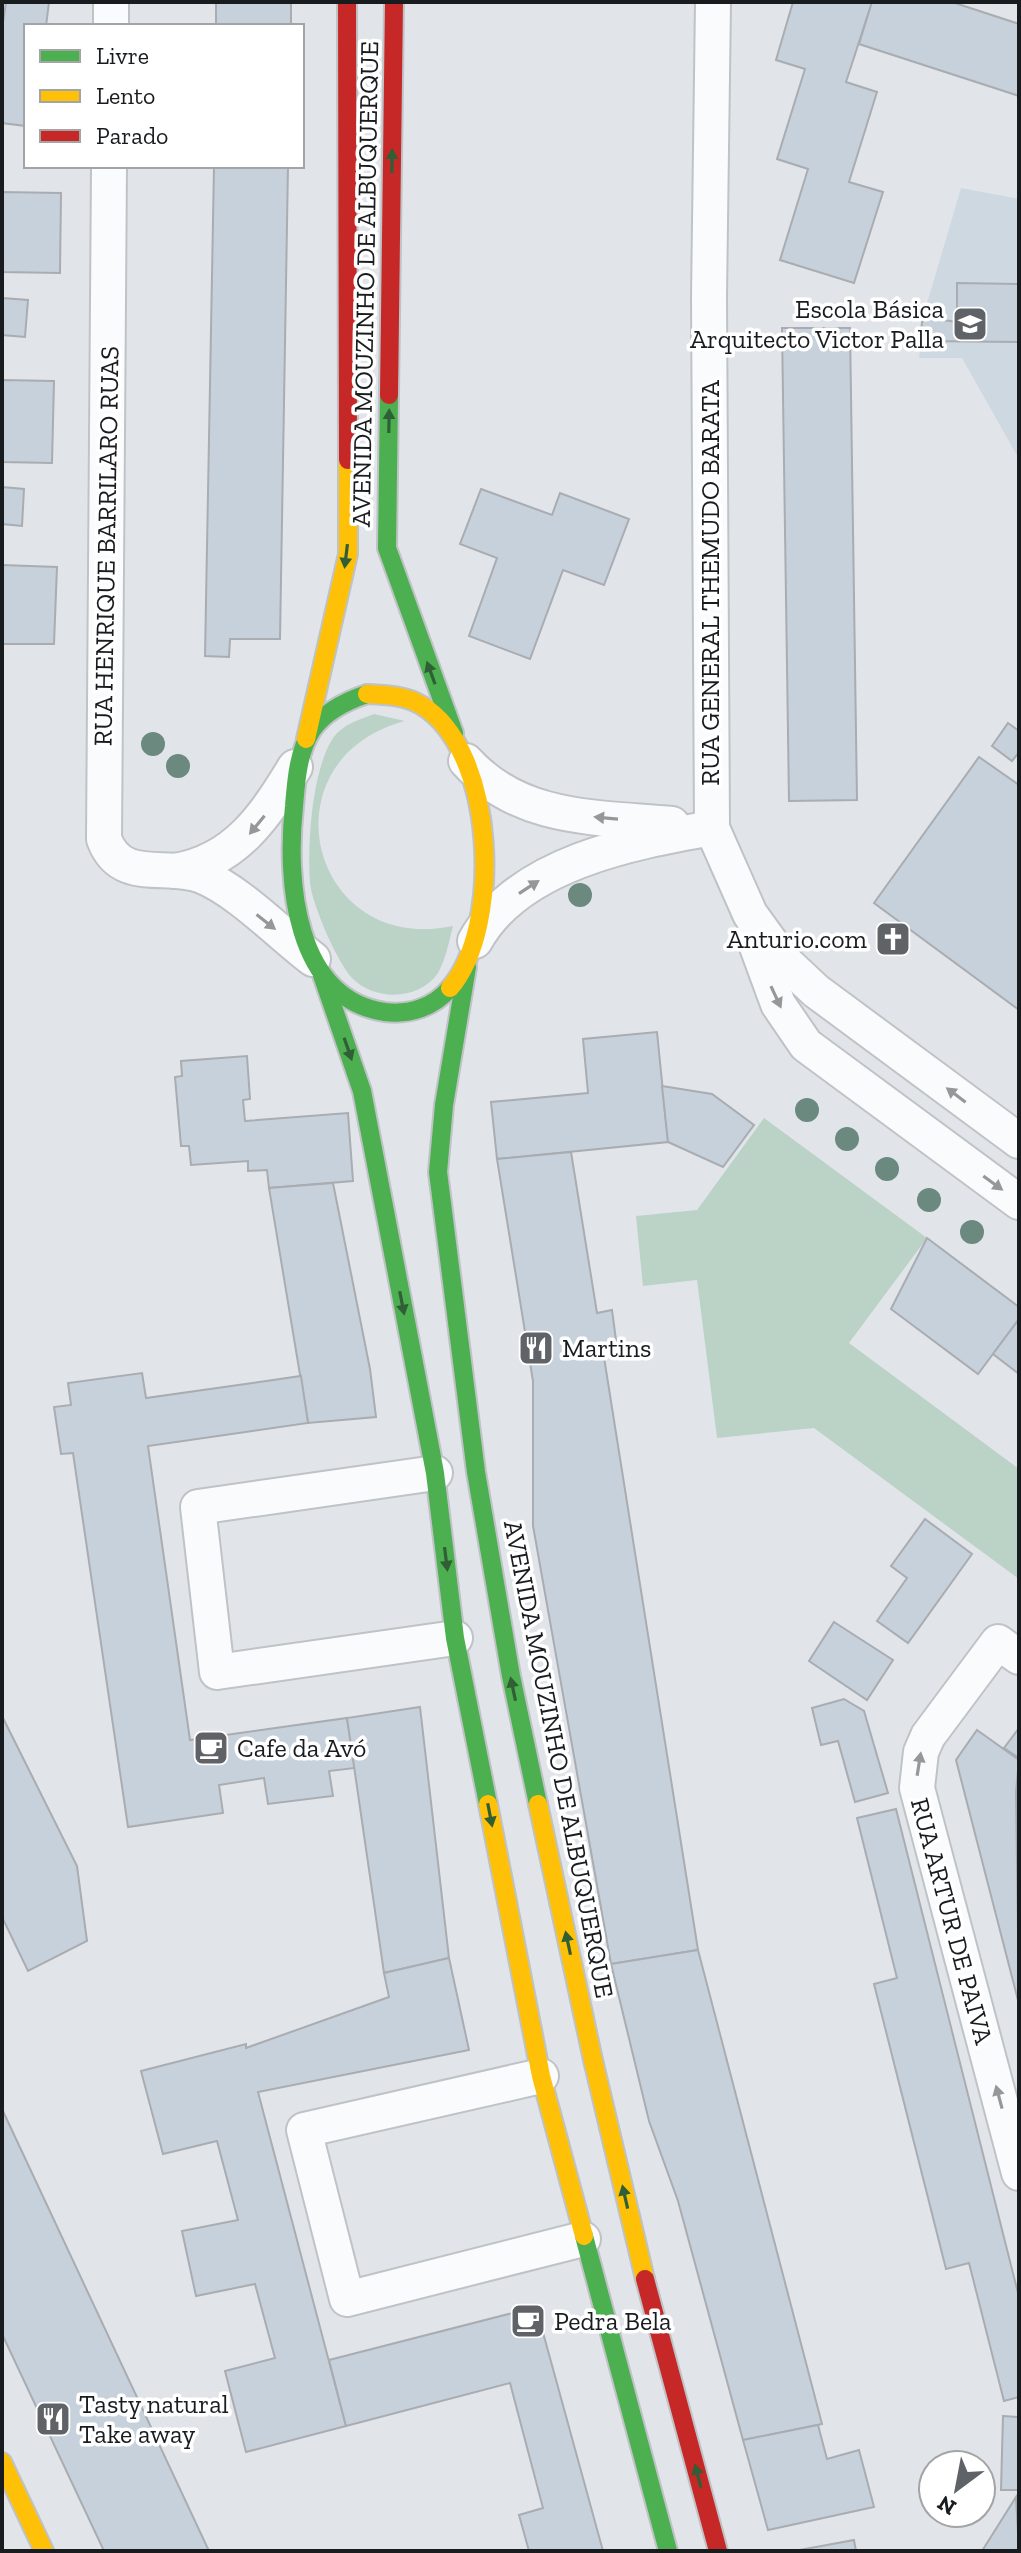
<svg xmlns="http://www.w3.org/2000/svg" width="1021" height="2553" font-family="'Zilla Slab',serif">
  <rect width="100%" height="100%" fill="#e1e5ea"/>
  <path fill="#ced8e1" d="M961,188L1019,199V459L962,358H919L923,317Z"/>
  <g fill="#bbd2c7">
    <path d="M374,714L405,721C262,759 309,956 453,926C449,941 446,959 438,973C419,1001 374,1001 352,978C337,962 312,904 310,883C307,845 312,770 333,738C343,724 359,720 374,714Z"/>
    <path d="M764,1118L927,1238L849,1343L1019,1469V1579L814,1428L717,1438L697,1280L643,1286L636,1216L697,1210Z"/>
  </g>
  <g fill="#c7d1dc" stroke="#a9acb0" stroke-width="2">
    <path d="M6,2H49L46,26H26V126L2,123V29Z"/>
    <rect x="216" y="2" width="75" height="24"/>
    <path d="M793,2H872L846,82L877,92L849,182L883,192L854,283L780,260L808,169L777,159L805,69L776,60Z"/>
    <path d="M872,2H952L1019,24V96L859,44Z"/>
    <path d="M214,166H288L280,639H230L229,657L205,656Z"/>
    <path d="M2,192L61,193L60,273L2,272Z"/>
    <path d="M957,283L1019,284V342L919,341L923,317L957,322Z"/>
    <path d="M2,298L28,300L25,337L2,335Z"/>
    <path d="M782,328H850L857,800L789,801Z"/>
    <path d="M2,380L54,381L52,463L2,462Z"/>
    <path d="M2,487L24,489L22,526L2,524Z"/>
    <path d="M481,489L552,515L560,493L629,519L604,585L563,570L530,659L469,636L497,558L460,544Z"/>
    <path d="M2,565L57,567L54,644H2Z"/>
    <path d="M1008,723L1019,731V752L1012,761L992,746Z"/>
    <path d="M979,757L1019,785V1010L874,903Z"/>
    <path d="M657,1032L668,1142L497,1159L491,1102L588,1093L583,1039Z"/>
    <path d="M247,1056L250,1099L243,1100L245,1121L348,1113L353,1181L269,1188L267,1170L248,1171V1161L191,1165L189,1146H181L175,1077L182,1076L181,1061Z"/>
    <path d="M662,1086L712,1094L754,1125L723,1167L668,1142Z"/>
    <path d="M571,1152L597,1313L612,1310L617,1348L603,1351L698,1950L611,1964L533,1526V1381L497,1159Z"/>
    <path d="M333,1183L370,1369L376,1417L308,1423L269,1188Z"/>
    <path d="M927,1238L1019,1307V1319L978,1374L891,1309Z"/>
    <path d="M1019,1319V1374L993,1354Z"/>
    <path d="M142,1373L146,1398L301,1376L308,1423L148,1446L190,1740L347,1718L355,1768L329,1771L333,1796L268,1804L264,1778L219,1785L223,1813L128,1827L73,1453L61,1454L54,1407L71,1405L68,1383Z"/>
    <path d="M925,1519L972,1554L908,1643L877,1621L907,1578L891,1566Z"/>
    <path d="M834,1622L893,1660L867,1700L809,1661Z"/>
    <path d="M844,1699L864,1711L888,1793L855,1802L838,1741L821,1745L812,1708Z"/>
    <path d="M420,1707L449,1958L384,1973L347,1718Z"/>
    <path d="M2,1716L77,1866L87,1941L28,1971L2,1917Z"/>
    <path d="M1019,1728V1758L1004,1748Z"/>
    <path d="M977,1730L1019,1760L1016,1792L1019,2004L956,1760Z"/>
    <path d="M896,1809L1019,2297V2397L1004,2401L969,2263L946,2269L874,1984L897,1978L857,1818Z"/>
    <path d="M698,1950L822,2424L743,2440L678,2201L649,2121L611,1964Z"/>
    <path d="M449,1958L469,2050L258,2092L346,2426L246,2452L225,2371L275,2358L255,2284L196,2296L182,2231L238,2220L217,2141L163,2154L141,2071L246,2044V2048L389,1997L384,1973Z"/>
    <path d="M2,2109L209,2551H104L2,2334Z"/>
    <path d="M536,2307L603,2551H529L519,2515L543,2508L510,2383L346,2426L329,2360Z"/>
    <path d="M1003,2416L1019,2417V2490H1001Z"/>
    <path d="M818,2425L827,2459L859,2450L874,2507L768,2530L743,2440Z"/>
    <path d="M1016,2497L1019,2551H982Z"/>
    <path d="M854,2540L856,2551H794Z"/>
  </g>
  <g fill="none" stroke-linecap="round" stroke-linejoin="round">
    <defs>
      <g id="street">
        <path d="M713,2L709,297L712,828L750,914L784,961L816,991L1019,1141"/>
        <path d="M111,26V2"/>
        <path d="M109,166L104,839C121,885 166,862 202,876C239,891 280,934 313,959"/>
        <path d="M466,761C520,821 597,817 672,824"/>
        <path d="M175,871C236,861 265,816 295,767"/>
        <path d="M753,936L778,1004L806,1045L1019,1202"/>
        <path d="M475,941C518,863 633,842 712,828"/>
        <path d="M435,1473L198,1507L217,1672L455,1638"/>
        <path d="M1019,1657L998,1642L928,1736L921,1752L917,1788L1019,2173"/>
        <path d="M541,2076L304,2130L347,2299L583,2239"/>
      </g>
      <g id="fast">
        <path d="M389,395L387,548L454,733"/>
        <path d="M367,694C346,701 325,711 312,730C298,752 296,781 294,806C286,879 294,999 385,1012C410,1015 434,1007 450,988"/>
        <path d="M467,967L444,1105L438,1172L476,1472L511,1676L538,1804"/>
        <path d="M322,975L362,1091L435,1473L455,1638L488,1804"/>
        <path d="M584,2236L668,2551"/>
      </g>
      <g id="slow">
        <path d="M367,694C385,695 405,695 421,705C496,749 503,927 450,988"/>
        <path d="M306,739L348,554V460"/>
        <path d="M488,1804L541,2076L584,2236"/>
        <path d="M538,1804L593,2060L645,2279"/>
        <path d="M2,2462L44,2551"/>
      </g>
      <g id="jam">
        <path d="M347,2L348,460"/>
        <path d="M389,395L394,2"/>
        <path d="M645,2279L718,2551"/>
      </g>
    </defs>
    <use href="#street" stroke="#bfc3c6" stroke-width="38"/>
    <use href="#fast" stroke="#bfc3c6" stroke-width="22"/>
    <use href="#slow" stroke="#bfc3c6" stroke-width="22"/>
    <use href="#jam" stroke="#bfc3c6" stroke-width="22"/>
    <use href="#street" stroke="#fafbfc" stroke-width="34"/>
    <use href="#fast" stroke="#4caf50" stroke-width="18"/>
    <use href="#slow" stroke="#ffc107" stroke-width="18"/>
    <use href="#jam" stroke="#c62828" stroke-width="18"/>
  </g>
  <g fill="#6b897e">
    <circle cx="153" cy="744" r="12"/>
    <circle cx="178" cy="766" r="12"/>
    <circle cx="580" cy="895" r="12"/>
    <circle cx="807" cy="1110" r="12"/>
    <circle cx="847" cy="1139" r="12"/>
    <circle cx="887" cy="1169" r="12"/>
    <circle cx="929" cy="1200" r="12"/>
    <circle cx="972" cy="1232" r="12"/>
  </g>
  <defs><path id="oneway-solid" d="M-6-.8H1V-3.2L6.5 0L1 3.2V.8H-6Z" transform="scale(2)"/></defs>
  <g fill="#305e35">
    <use href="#oneway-solid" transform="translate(392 161) rotate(-89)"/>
    <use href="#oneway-solid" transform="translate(389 421) rotate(-89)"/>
    <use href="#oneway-solid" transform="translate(346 556) rotate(97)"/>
    <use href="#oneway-solid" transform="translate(431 673) rotate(-110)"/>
    <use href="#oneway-solid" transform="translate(348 1049) rotate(71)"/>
    <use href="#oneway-solid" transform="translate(402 1303) rotate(79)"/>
    <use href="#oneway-solid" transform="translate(446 1559) rotate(83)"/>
    <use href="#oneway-solid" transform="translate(513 1689) rotate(-102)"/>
    <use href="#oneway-solid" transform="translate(490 1815) rotate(79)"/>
    <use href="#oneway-solid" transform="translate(568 1943) rotate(-102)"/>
    <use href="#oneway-solid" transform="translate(625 2197) rotate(-103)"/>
    <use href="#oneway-solid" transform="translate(698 2476) rotate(-105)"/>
  </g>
  <g fill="#959799">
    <use href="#oneway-solid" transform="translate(606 818) rotate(-175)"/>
    <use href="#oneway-solid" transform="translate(257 825) rotate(129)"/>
    <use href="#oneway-solid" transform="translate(529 887) rotate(-33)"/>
    <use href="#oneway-solid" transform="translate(266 922) rotate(38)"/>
    <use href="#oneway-solid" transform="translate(776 997) rotate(65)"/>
    <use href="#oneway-solid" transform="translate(956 1095) rotate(-143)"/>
    <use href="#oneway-solid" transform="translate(993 1183) rotate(36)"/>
    <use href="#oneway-solid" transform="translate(919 1764) rotate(-81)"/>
    <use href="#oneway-solid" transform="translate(999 2097) rotate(-105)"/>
  </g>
  <defs>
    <symbol id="school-square" viewBox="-11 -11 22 22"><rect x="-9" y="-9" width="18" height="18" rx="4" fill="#5f6266" stroke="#fff"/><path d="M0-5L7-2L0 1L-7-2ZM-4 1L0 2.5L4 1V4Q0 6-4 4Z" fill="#fff"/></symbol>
    <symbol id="church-square" viewBox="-11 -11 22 22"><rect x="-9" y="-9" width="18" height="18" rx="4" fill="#5f6266" stroke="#fff"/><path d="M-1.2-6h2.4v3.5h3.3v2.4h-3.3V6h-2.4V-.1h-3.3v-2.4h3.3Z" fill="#fff"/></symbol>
    <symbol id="restaurant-square" viewBox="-11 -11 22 22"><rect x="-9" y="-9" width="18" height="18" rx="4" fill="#5f6266" stroke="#fff"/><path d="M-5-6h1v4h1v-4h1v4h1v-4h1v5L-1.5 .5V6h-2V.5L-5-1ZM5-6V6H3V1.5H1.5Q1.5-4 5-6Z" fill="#fff"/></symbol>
    <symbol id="cafe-square" viewBox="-11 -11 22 22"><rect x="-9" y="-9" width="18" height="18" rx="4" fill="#5f6266" stroke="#fff"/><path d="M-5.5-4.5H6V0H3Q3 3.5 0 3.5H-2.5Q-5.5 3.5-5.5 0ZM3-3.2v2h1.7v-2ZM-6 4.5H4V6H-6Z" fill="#fff"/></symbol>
  </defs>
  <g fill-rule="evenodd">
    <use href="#school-square" x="950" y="304" width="40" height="40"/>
    <use href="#church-square" x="873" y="919" width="40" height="40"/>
    <use href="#restaurant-square" x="516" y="1328" width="40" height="40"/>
    <use href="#cafe-square" x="191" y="1728" width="40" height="40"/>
    <use href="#cafe-square" x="508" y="2301" width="40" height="40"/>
    <use href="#restaurant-square" x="33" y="2399" width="40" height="40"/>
  </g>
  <g text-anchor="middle" stroke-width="7" stroke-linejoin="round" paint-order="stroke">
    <g font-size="26" fill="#191c1f" stroke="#fff">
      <text transform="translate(365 284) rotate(-89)" y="9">AVENIDA MOUZINHO DE ALBUQUERQUE</text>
      <text transform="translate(106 546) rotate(-89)" y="9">RUA HENRIQUE BARRILARO RUAS</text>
      <text transform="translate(710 583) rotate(-90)" y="9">RUA GENERAL THEMUDO BARATA</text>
      <text transform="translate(559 1759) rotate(79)" y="9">AVENIDA MOUZINHO DE ALBUQUERQUE</text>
      <text transform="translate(952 1921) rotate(75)" y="9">RUA ARTUR DE PAIVA</text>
    </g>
    <g font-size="26" fill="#191c1f" stroke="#fff" text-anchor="start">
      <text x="944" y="318" text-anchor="end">Escola Básica<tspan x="944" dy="30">Arquitecto Victor Palla</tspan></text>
      <text x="867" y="948" text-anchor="end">Anturio.com</text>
      <text x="562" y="1357">Martins</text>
      <text x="237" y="1757">Cafe da Avó</text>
      <text x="554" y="2330">Pedra Bela</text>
      <text x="79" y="2413">Tasty natural<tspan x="79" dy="30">Take away</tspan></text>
    </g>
  </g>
  <rect width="1021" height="2553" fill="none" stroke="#191c1f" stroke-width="8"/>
  <rect x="24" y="24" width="280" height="144" fill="#ffffff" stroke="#a3a4a5" stroke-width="2"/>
  <rect x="40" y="50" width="40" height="12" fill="#4caf50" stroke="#a3a4a5" stroke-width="2"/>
  <text x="96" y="64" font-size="24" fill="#191c1f">Livre</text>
  <rect x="40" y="90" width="40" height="12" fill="#ffc107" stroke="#a3a4a5" stroke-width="2"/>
  <text x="96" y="104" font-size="24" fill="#191c1f">Lento</text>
  <rect x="40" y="130" width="40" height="12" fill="#c62828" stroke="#a3a4a5" stroke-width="2"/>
  <text x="96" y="144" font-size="24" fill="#191c1f">Parado</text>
  <g transform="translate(957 2489) rotate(212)"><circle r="38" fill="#ffffff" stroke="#a3a4a5" stroke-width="2"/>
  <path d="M0-6L14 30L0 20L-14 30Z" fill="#5f6266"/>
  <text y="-12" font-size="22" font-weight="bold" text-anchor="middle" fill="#191c1f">N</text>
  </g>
</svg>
